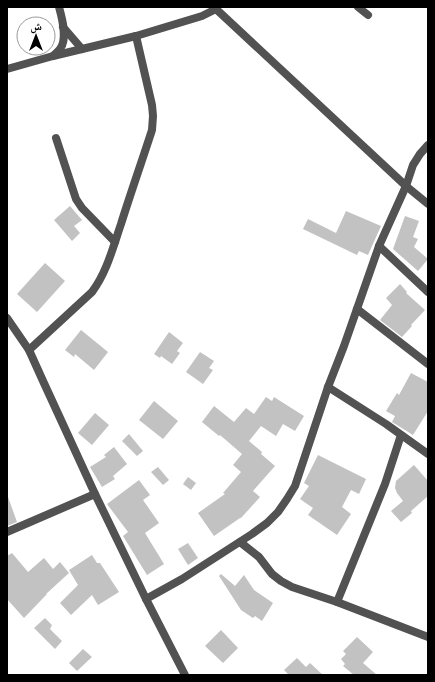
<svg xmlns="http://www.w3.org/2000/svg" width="435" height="682" font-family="'PT Sans Narrow','Noto Naskh Arabic',sans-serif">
  <rect width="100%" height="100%" fill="#fff"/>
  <g fill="#c2c2c2">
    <path d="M70,206L82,220L74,226L80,233L72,241L54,220Z"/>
    <path d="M346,211L381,226L368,255L359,251L357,255L303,229L308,219L336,233Z"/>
    <path d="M405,216L419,221L413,237L418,239L414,247L428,259L418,271L393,249Z"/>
    <path d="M45,263L65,281L37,312L17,294Z"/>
    <path d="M400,284L407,292L406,293L425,310L411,325L412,326L402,337L380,320L392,305L386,298Z"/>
    <path d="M81,330L108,352L94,370L75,354L74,357L65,350Z"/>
    <path d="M169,332L183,343L177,351L180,353L172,364L161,356L160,358L154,354Z"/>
    <path d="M200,352L214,361L209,368L213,370L203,384L186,372Z"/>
    <path d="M411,373L428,382V411L413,435L392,422L395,416L386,411L397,393L399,395Z"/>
    <path d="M266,397L272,401L274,397L304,416L295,431L283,424L276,436L261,426L249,441L262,452L261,454L275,466L253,491L260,497L241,518H240L214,536L198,513L225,494L223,493L241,472L233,465L242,454L220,435L219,436L202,422L214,406L234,422L246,408L254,414Z"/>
    <path d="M154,401L178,421L163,439L139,420Z"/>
    <path d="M95,413L109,425L92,445L78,433Z"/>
    <path d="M129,434L143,451L137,456L122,441Z"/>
    <path d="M114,447L127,464L113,476L115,479L102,487L90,467L106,457L104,455Z"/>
    <path d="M318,455L366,479L359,494L351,490L342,507L351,514L337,535L308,515L313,508L300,499L309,486L304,483Z"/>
    <path d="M414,465L428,481V496L411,511L412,513L401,522L391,511L403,501L397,493L395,488L396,481Z"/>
    <path d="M158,467L169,480L163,485L151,472Z"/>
    <path d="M188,477L196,483L191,490L183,484Z"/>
    <path d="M139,480L150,495L143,500L159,523L145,533L164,564L147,575L123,536L128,532L107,504Z"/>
    <path d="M7,497H8L17,522L7,526Z"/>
    <path d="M188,543L198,558L188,565L178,549Z"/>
    <path d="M12,553L28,572L44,558L53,569L60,562L69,573L46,594H47L24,618L7,599V556Z"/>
    <path d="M92,555L97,563H100L119,592L98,605L92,595L71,615L60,603L78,585L69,570Z"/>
    <path d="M221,574L235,586L244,575L254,590L273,603L262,621L255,616L253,618L241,610L219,576Z"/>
    <path d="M45,618L52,625L50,629L62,641L55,649L34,628Z"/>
    <path d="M221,630L238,648L223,663L205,646Z"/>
    <path d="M357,637L373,652L363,663L377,675H354L343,666L345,664L341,659L346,654L343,651Z"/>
    <path d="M83,649L92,657L77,671L69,663Z"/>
    <path d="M297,658L306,667L310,663L323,675H289L284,670Z"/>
  </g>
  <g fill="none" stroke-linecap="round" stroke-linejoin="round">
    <g stroke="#525252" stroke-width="8">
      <path d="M358,7L368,15"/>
      <path d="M216,9L406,186L428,204"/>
      <path d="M63,27L82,49"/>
      <path d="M53,56C55,54 58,52 60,49C68,39 62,18 59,7"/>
      <path d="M7,69L53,56L136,36L202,16L216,9L217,7"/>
      <path d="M56,138L76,199L82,208L115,242"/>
      <path d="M379,246L428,292"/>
      <path d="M357,309L428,364"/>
      <path d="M7,318L29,350L43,381L95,494L146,599L185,675"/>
      <path d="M29,350L92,292C107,272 113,247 121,224C131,192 142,161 152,130L153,116L152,105L136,36"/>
      <path d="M328,387L386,424L428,454"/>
      <path d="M7,532L95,494"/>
      <path d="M240,542L259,557L272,574L281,581L292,587L337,602L428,637"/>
      <path d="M146,599L182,579L252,534L267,523L278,512L287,499L295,486L328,387L344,346L379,246L406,186L413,165L420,154L428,145"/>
      <path d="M337,602L385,484L401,435"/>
    </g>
  </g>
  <rect width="435" height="682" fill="none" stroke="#000000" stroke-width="16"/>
  <g transform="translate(36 36)"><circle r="19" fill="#ffffff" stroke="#999999"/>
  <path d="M0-3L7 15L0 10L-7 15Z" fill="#000000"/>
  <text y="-6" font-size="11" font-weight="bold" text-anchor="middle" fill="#000000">ش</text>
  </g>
</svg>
